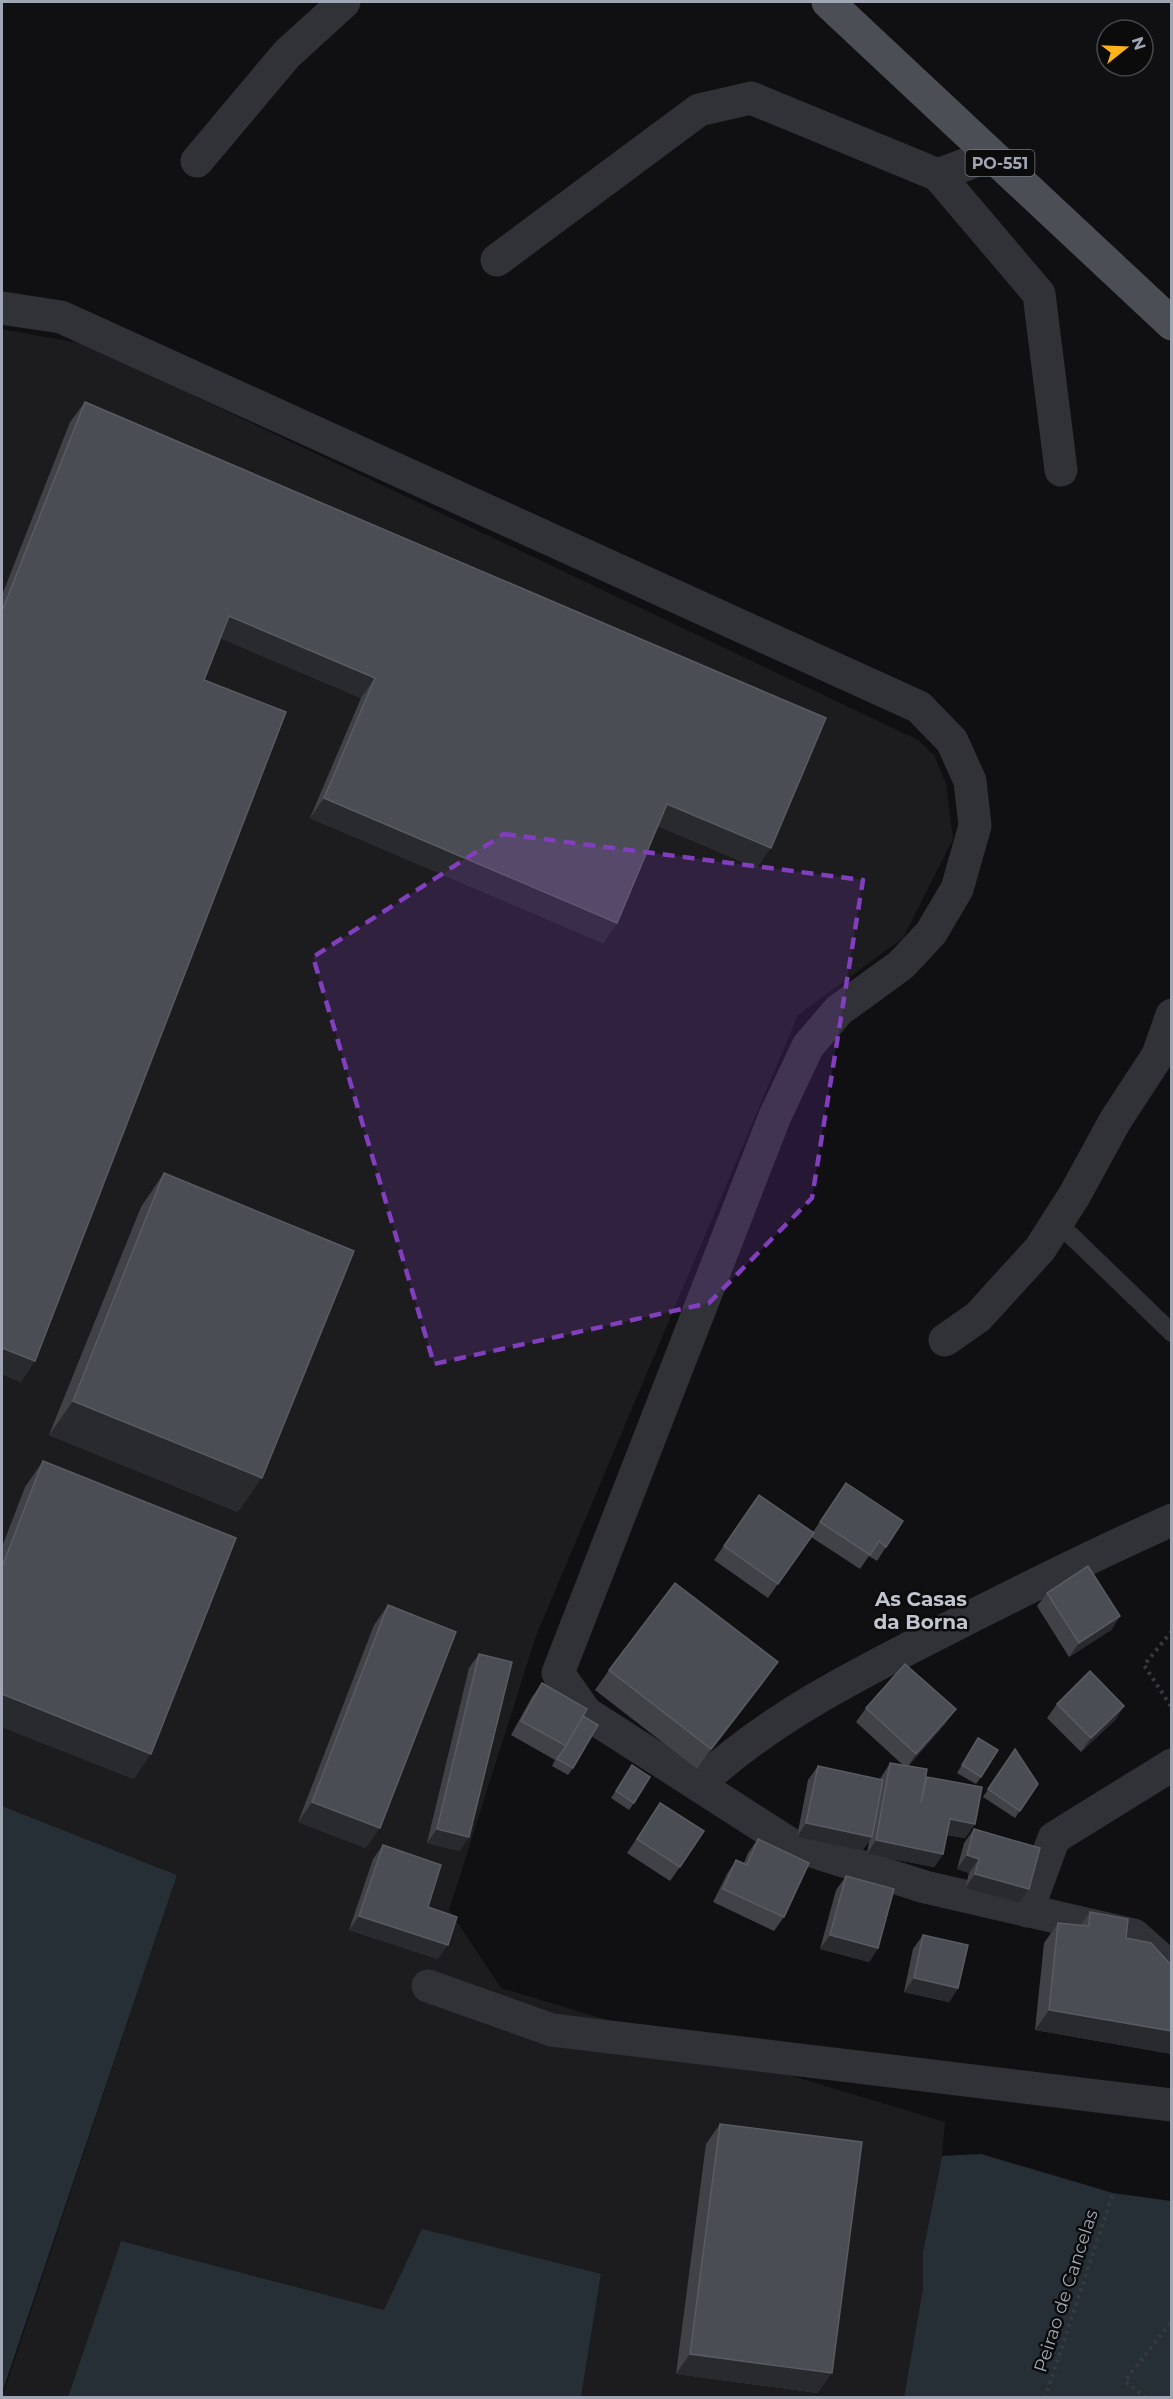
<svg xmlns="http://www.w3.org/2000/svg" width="1173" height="2399" font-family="Montserrat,sans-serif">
  <rect width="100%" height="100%" fill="#101012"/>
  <path fill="#1c1c1f" d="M2,329L85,344L918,740L934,755L946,784L953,839L903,938L798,1015L536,1636L449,1910L501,1988L945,2122L942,2156L923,2252V2288L904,2397H581L601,2274L384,2310L121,2241L68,2397H2L177,1875L2,1806Z"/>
  <g fill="#262f36">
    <path d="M2,1806L177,1875L2,2393Z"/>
    <path d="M981,2154L1113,2193L1171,2201V2397H904L923,2288V2252L942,2156Z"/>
    <path d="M422,2229L601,2274L581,2397H68L121,2241L384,2310Z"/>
  </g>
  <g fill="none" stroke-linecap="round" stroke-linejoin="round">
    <g stroke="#37393e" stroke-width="4" stroke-dasharray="3 4.5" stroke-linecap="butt">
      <path d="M1172,1631L1144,1665L1172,1708"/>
      <path d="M1045,2398L1113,2193"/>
      <path d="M1146,2398L1125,2381L1172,2321"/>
    </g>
    <path stroke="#313237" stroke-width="18" d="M1057,1222L1172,1333"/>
    <g stroke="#313237" stroke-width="33">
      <path d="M197,161L287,54L344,2"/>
      <path d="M938,175L1039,294L1061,470"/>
      <path d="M497,260L699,110L751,98L938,175L991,155"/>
      <path d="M2,308L61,317L919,707L952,741L970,781L975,826L957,889L931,933L901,965L839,1010L808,1046L775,1116L558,1673L586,1713L790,1844L925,1887L1134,1935L1172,1969"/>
      <path d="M945,1340L978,1317L1040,1249L1074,1196L1115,1121L1158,1055L1172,1015"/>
      <path d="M698,1785C766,1721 852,1677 935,1635C1013,1595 1091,1556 1172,1520"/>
      <path d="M1027,1911L1054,1838L1172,1765"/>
      <path d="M428,1986L552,2030L1172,2105"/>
    </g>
    <path stroke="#4c4e56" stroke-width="33" d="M828,2L1172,324"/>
  </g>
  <g fill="#414248">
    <path d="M85,402L757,868L658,826L617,923L603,943L310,818L361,698L220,638L204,680L21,1382L2,1374V595L70,422Z"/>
    <path d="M164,1173L238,1512L49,1435L141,1207Z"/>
    <path d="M43,1461L134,1779L2,1727V1547L25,1487Z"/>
    <path d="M846,1483L886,1547L877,1561L869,1556L860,1569L811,1537L768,1598L714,1560L759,1495L813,1532Z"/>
    <path d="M1047,1593L1120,1616L1111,1630L1069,1657L1037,1606Z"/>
    <path d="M388,1605L366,1848L298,1822L374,1625Z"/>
    <path d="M479,1654L460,1851L427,1843L469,1668Z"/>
    <path d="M778,1662L764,1682L697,1769L595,1690L609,1670Z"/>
    <path d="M542,1683L583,1716L573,1768L568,1775L552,1766L555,1760L511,1735L532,1697Z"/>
    <path d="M1057,1704L1124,1706L1115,1720L1081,1752L1047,1718Z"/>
    <path d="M866,1708L946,1723L908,1766L925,1781L927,1777L975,1824L965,1838L947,1835L943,1854L934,1867L867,1854L869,1841L862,1851L797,1837L808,1780L818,1766L880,1779L890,1763L904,1766L856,1722Z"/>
    <path d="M978,1738L981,1777L976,1784L957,1773Z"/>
    <path d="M1015,1749L1038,1784L1015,1818L983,1797Z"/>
    <path d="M632,1765L634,1803L629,1810L611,1798Z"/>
    <path d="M660,1803L680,1867L670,1881L627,1853Z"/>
    <path d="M974,1829L1019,1903L965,1888L969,1873L957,1869L964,1843Z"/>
    <path d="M758,1839L784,1917L774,1931L713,1902L727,1874L736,1860L744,1863L748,1853Z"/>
    <path d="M383,1845L438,1959L349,1930L373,1859Z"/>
    <path d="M846,1876L878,1948L869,1962L820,1949L836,1890Z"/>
    <path d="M1090,1912L1126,1938L1172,1966V2054L1035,2030L1044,1943L1058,1923L1081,1925Z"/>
    <path d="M923,1935L958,1988L949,2002L904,1992L913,1949Z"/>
    <path d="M720,2124L818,2393L676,2374L706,2144Z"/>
  </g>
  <g fill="#292a2e">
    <path d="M229,616L375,678L361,698L215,636Z"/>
    <path d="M324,798L617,923L603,943L310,818Z"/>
    <path d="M667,804L771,848L757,868L653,824Z"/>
    <path d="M2,1348L35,1361L21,1382L2,1374Z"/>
    <path d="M73,1401L262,1478L238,1512L49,1435Z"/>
    <path d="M1120,1616L1111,1630L1069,1657L1079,1643Z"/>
    <path d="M778,1662L764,1682L697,1769L711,1749Z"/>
    <path d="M2,1694L151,1754L134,1779L2,1727Z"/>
    <path d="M1124,1706L1115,1720L1081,1752L1091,1738Z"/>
    <path d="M956,1709L946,1723L907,1768L916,1754Z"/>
    <path d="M312,1802L380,1828L366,1848L298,1822Z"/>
    <path d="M950,1819L975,1824L965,1838L940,1833Z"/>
    <path d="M806,1823L872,1837L862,1851L797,1837Z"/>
    <path d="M437,1829L469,1837L460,1851L427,1843Z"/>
    <path d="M876,1840L943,1854L934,1867L867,1854Z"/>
    <path d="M967,1855L979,1859L969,1873L957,1869Z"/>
    <path d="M975,1874L1029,1889L1019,1903L965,1888Z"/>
    <path d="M359,1916L448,1945L438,1959L349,1930Z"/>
    <path d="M830,1935L878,1948L869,1962L820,1949Z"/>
    <path d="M914,1978L958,1988L949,2002L904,1992Z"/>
    <path d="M1049,2010L1172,2031V2054L1035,2030Z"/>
    <path d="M690,2354L832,2373L818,2393L676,2374Z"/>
  </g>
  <g fill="#4b4d54" stroke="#595b63" stroke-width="1.5">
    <path d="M85,402L826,718L771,848L667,804L617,923L324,798L375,678L229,616L204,680L286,712L35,1361L2,1348V611Z"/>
    <path d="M164,1173L354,1251L262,1478L73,1401Z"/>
    <path d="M43,1461L236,1538L151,1754L2,1694V1567Z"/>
    <path d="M846,1483L903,1521L886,1547L879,1541L870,1555L820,1522Z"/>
    <path d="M759,1495L814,1533L778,1584L724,1546Z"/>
    <path d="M1088,1566L1120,1616L1079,1643L1047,1593Z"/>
    <path d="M675,1583L778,1662L711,1749L609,1670Z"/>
    <path d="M388,1605L456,1632L380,1828L312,1802Z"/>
    <path d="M479,1654L512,1662L469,1837L437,1829Z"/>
    <path d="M905,1664L956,1709L916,1754L866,1708Z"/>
    <path d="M1090,1671L1124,1706L1091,1738L1057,1704Z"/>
    <path d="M542,1683L587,1709L566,1746L521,1721Z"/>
    <path d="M583,1716L598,1725L573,1768L557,1759L566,1746Z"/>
    <path d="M978,1738L998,1750L981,1777L962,1765Z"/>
    <path d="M1015,1749L1038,1784L1020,1811L988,1789Z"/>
    <path d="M890,1763L927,1769L921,1803L927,1777L982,1787L975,1824L950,1819L943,1854L876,1840Z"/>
    <path d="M632,1765L650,1777L634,1803L616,1791Z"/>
    <path d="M818,1766L883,1780L872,1837L806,1823Z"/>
    <path d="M660,1803L704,1831L680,1867L637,1839Z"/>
    <path d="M974,1829L1040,1848L1029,1889L975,1874L979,1859L967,1855Z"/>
    <path d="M758,1839L809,1863L784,1917L723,1889L736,1860L747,1865Z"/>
    <path d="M383,1845L441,1865L428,1907L457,1917L448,1945L359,1916Z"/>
    <path d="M846,1876L894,1889L878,1948L830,1935Z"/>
    <path d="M1090,1912L1128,1919L1126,1938L1151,1943L1172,1966V2031L1049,2010L1058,1923L1089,1926Z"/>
    <path d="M923,1935L968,1945L958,1988L914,1978Z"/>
    <path d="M720,2124L862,2142L832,2373L690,2354Z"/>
  </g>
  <path fill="#813ebd" fill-opacity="0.2" stroke="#813ebd" stroke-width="4.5" stroke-dasharray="12 8" stroke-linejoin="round" d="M504,834L863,880L812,1198L709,1303L434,1364L313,957Z"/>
  <g text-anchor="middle" stroke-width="5" stroke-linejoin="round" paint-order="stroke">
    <rect fill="#0b0b0c" stroke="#737882" stroke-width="1.5" x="965.5" y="150" width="69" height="26" rx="4.5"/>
    <g font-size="16" font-weight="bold" fill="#a0a6b4">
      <text x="1000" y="169">PO-551</text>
    </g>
    <g font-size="18" fill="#a0a6b4" stroke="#0b0b0c">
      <text transform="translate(1066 2291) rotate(-72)" y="6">Peirao de Cancelas</text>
    </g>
    <g font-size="20" font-weight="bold" fill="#c1c5cf" stroke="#0b0b0c">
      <text x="921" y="1606">As Casas<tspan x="921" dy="23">da Borna</tspan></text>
    </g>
  </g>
  <rect width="1173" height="2399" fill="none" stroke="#a0a6b4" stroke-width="6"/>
  <g transform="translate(1125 48) rotate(72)"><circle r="28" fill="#0b0b0c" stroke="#47494f" stroke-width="1.5"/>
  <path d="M0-4.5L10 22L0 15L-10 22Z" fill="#ffb31a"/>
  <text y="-9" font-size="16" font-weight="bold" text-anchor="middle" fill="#a0a6b4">N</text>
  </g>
</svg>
